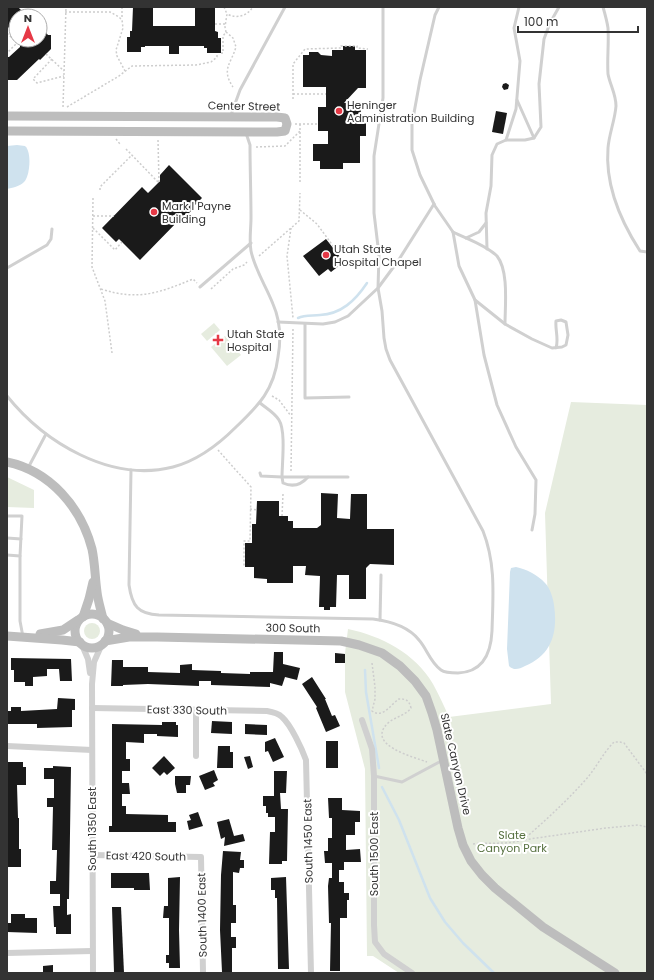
<svg xmlns="http://www.w3.org/2000/svg" width="654" height="980" font-family="Poppins,sans-serif">
  <rect width="100%" height="100%" fill="#fff"/>
  <g fill="#e6ecdf">
    <path d="M214,323L220,330L207,341L201,334Z"/>
    <path d="M225,336L241,355L227,366L211,347Z"/>
    <path d="M571,402L647,405V973H399L373,956H367L365,769L345,692V653L348,629C381,636 415,653 433,684C439,695 444,706 449,717L551,704L545,513Z"/>
    <path d="M7,477L34,490V508L7,507Z"/>
    <circle cx="92" cy="631" r="8"/>
  </g>
  <g fill="#cfe2ee">
    <path d="M17,145L25,146C32,152 30,176 24,182C20,186 12,188 7,189V146Z"/>
    <path d="M516,567C526,569 538,575 545,583C550,588 553,598 554,605C558,632 552,655 525,666C519,669 514,671 509,666L507,649L510,572L511,568Z"/>
  </g>
  <g fill="none" stroke-linecap="round" stroke-linejoin="round">
    <g stroke="#cfe2ee" stroke-width="2.5">
      <path d="M298,318C305,315 312,316 320,315C341,314 355,301 367,283"/>
      <path d="M365,670L366,692L379,768"/>
      <path d="M382,787L399,820L430,898L445,922L463,943L494,973"/>
    </g>
  </g>
  <g fill="#1a1a1a">
    <path d="M7,7H18L27,16H16V35L7,26Z"/>
    <path d="M133,7H153V26H195V7H215V31L218,32V38H221V53H207V48H204V46H179V54H169V46H145V47H141V52H127V37H130V31H132Z"/>
    <path d="M40,26L48,35H51V49L40,60L39,59L17,80H7V57H9L20,47V40H40Z"/>
    <path d="M343,46H355V50H366V88H358L344,103L360,102L361,114H366V136H360V163H343V169H320V161H313V144H328V131H318V107H326V87H303V55H309V52H318L321,55L332,56V50H343Z"/>
    <path d="M506,83L509,85L508,89L504,90L502,87L503,84Z"/>
    <path d="M496,111L507,113L503,134L492,132Z"/>
    <path d="M169,165L202,198L193,207L194,208L181,221L180,219L140,260L119,239L116,242L102,228L142,187L148,193L160,181V175Z"/>
    <path d="M326,239L344,262L331,272L328,269L319,276L303,256Z"/>
    <path d="M321,493L338,494L337,518L350,519L351,494H367V529H394V565L370,564L366,568V599H349V575H337L336,607H330V610H324V607H319L320,576L305,575L306,566H293V583H267V579L254,578V567H245V543H252V524H256L257,501H279V516H288V521H293V528H317L321,525Z"/>
    <path d="M274,652H283V664L300,668L297,680L285,677L282,686L270,683V687L211,685V681H199V686L148,684L123,685V686H111L112,660H123V667H148V672L180,673V665L192,664V670L221,671V673L250,674V672H273Z"/>
    <path d="M335,653L345,654V663H335Z"/>
    <path d="M11,658L71,659L72,681H60L59,669H47V676L33,677V686H25V682H14V670H11Z"/>
    <path d="M312,677L326,699H325L332,716L335,715L340,726L326,732L316,708L317,707L302,684Z"/>
    <path d="M58,698L75,699V710H72V727L37,728V724H7V711H11V707H21V711L57,709Z"/>
    <path d="M212,721L232,722V734L211,733Z"/>
    <path d="M162,722H176V725H178V737L157,736V734H144V743L126,742V759H130V771H122V783H129L130,794H122V806H126V814L168,815V822H176V832H109V826H112V724L162,725Z"/>
    <path d="M245,724L267,725V735L245,734Z"/>
    <path d="M275,738L284,757L273,762L268,751L265,752V742Z"/>
    <rect x="326" y="741" width="12" height="27"/>
    <path d="M218,746H230V752H233V768H217Z"/>
    <path d="M164,756L175,768L167,775L164,772L160,776L152,768Z"/>
    <path d="M250,756L253,767L248,769L244,757Z"/>
    <path d="M7,762H23V767H26V785H17L18,818H19V849H21V867H7V790H8Z"/>
    <path d="M53,766L71,767L69,899H67V915L71,914V934H56V927H54L53,906H60V894H50V881H56L57,850H52L53,807H47V798H54V779H44V768H53Z"/>
    <path d="M214,770L218,780L213,783L215,786L205,790L199,776Z"/>
    <path d="M274,771H287L286,793H280L281,809H288L287,861H282V864H269L270,832H275V817H268V813H266V806H263V796H274Z"/>
    <path d="M175,776H191L190,785H186V793H177L175,784Z"/>
    <path d="M328,798H342V810L360,811V822H355V835H346V850L360,849L361,862H344V870H339V882H344V893H349V900H347V918H340V971H330L331,923H329L328,886L329,878H332V863H325L324,851H328V838H332V818H329Z"/>
    <path d="M198,812L203,826L189,830L187,821L191,820L189,815Z"/>
    <path d="M229,819L234,836L243,834L245,841L224,846L225,837L221,839L217,822Z"/>
    <path d="M223,851L241,852L240,860H244V868H240L239,873L233,872V905H236V923H231V937H236V948H232V972H222L220,930L221,875Z"/>
    <path d="M111,873H149L150,890H134V888H111Z"/>
    <path d="M180,877L179,930L180,968H169V963H166V955H169V918H163L164,906H168V878Z"/>
    <path d="M286,877L289,969H278L277,898H275V890H271V878Z"/>
    <path d="M112,907H121L124,973H114Z"/>
    <path d="M11,914H25V918H37V933L7,932V923H11Z"/>
    <path d="M53,965V973H43V966Z"/>
  </g>
  <g fill="none" stroke-linecap="round" stroke-linejoin="round">
    <g stroke="#cdcdcd" stroke-width="1.5" stroke-dasharray="2 2" stroke-linecap="butt">
      <path d="M122,7V19"/>
      <path d="M224,7L227,14"/>
      <path d="M65,12H110L119,17L122,20L123,28L116,50L117,56L125,71"/>
      <path d="M215,24H225"/>
      <path d="M226,32L225,27L227,14C237,19 247,16 253,7"/>
      <path d="M7,35L8,34L17,43L7,53"/>
      <path d="M221,53H223V36L226,32L233,38L236,47C231,64 221,69 233,87"/>
      <path d="M46,54L64,71"/>
      <path d="M52,59L33,79L37,83L64,76"/>
      <path d="M293,94H326"/>
      <path d="M293,99V64L305,49L341,48V46H357V48L368,49"/>
      <path d="M63,107L66,7"/>
      <path d="M67,107L119,76L132,66L196,65L211,62L217,57V53"/>
      <path d="M295,124H318"/>
      <path d="M116,139L120,144"/>
      <path d="M158,140L159,182"/>
      <path d="M256,147L285,146L300,131"/>
      <path d="M126,149L158,182"/>
      <path d="M300,182V124"/>
      <path d="M100,190V187L132,155"/>
      <path d="M93,198L92,267L105,301L112,353"/>
      <path d="M300,210L317,224L339,254"/>
      <path d="M93,216H114"/>
      <path d="M93,228L115,250L122,242"/>
      <path d="M291,228L287,256L293,318"/>
      <path d="M259,256L299,221L300,193"/>
      <path d="M101,289C138,301 159,293 193,279L197,283"/>
      <path d="M211,289L233,269L244,265L247,262"/>
      <path d="M272,396L279,400L291,416"/>
      <path d="M218,450L251,487L250,541H244V566H245"/>
      <path d="M291,471L293,328"/>
      <path d="M250,509L257,510"/>
      <path d="M282,516L283,494"/>
      <path d="M372,663L375,687V699L372,711C383,719 391,704 399,699C406,699 409,700 411,708C406,715 395,717 388,723C365,745 414,757 427,762"/>
      <path d="M523,840C546,820 568,800 588,777C597,766 604,752 614,742H620L624,743L647,774"/>
      <path d="M473,844C490,842 506,845 523,840L606,828L638,825L647,827"/>
    </g>
    <g stroke="#d0d0d0" stroke-width="3">
      <path d="M439,7L435,15L420,80L412,124V150L420,175L435,206L453,232L459,266L475,300L484,355L497,405L516,447L536,480L535,514L532,530"/>
      <path d="M603,7C605,14 607,21 608,28C609,43 607,58 608,74C610,85 616,94 616,106C615,120 609,134 608,148C605,185 620,220 640,251L647,252"/>
      <path d="M517,100L534,138"/>
      <path d="M231,115L240,90L285,7"/>
      <path d="M506,140L516,109L520,61L514,28L519,7"/>
      <path d="M453,232C467,239 486,245 497,256C509,271 505,306 505,324"/>
      <path d="M466,238L479,232L486,223"/>
      <path d="M487,249L486,213L491,186L492,155L497,144L506,140H525L534,138L541,127L539,84L544,39L550,23L559,7"/>
      <path d="M7,268L47,245L51,239L52,229"/>
      <path d="M200,287L251,243"/>
      <path d="M475,300L505,324L532,339L552,348L562,347L566,345L568,335L566,322L561,320L556,321C555,330 559,339 556,348"/>
      <path d="M278,322L323,324L335,322L348,316L378,288L398,261L434,204"/>
      <path d="M305,324V398L349,397"/>
      <path d="M7,396C44,442 110,483 173,467C196,461 219,444 236,427C259,405 274,390 278,357C281,340 280,320 273,304C266,286 255,270 251,251C249,241 251,228 251,218C251,193 250,169 250,145L246,133"/>
      <path d="M260,403C266,408 275,413 279,420C286,431 282,464 282,477H348"/>
      <path d="M28,468L46,434"/>
      <path d="M131,470L129,585C132,606 138,614 159,615L373,619C389,621 408,626 419,640C427,649 430,662 441,670C445,673 452,673 458,673C483,672 491,653 492,631C493,596 496,564 483,531L390,360L386,349L384,338L382,311L378,288L379,255L374,213V156L383,98V7"/>
      <path d="M260,473L261,476L282,477L283,483C292,487 301,485 308,477"/>
      <path d="M7,516H22L20,556"/>
      <path d="M7,538L21,539"/>
      <path d="M7,555L20,556V621L23,637"/>
      <path d="M380,620L381,575"/>
      <path d="M374,776L402,782L443,760"/>
    </g>
    <g stroke="#d0d0d0" stroke-width="6">
      <path d="M82,645L88,659L90,673"/>
      <path d="M92,708L267,711C273,712 278,713 282,717C291,725 302,749 306,760L311,973"/>
      <path d="M196,710V756"/>
      <path d="M362,720L372,749L374,776V925L375,942L384,954L412,973"/>
      <path d="M7,746L92,750"/>
      <path d="M92,855L201,857L203,973"/>
      <path d="M7,953L92,951"/>
      <path d="M93,973L92,684L94,662L102,644"/>
    </g>
    <g stroke="#bdbdbd" stroke-width="9">
      <path d="M7,116L277,117L285,118L287,124L285,131L277,132L7,131"/>
      <path d="M7,462C50,471 81,507 92,549C95,563 95,578 97,592C98,601 101,610 103,619"/>
      <circle cx="92" cy="631" r="17"/>
      <path d="M83,617L89,599L93,582"/>
      <path d="M107,623L123,630L136,634"/>
      <path d="M40,634L63,630L78,620"/>
      <path d="M7,636L62,640L80,642"/>
      <path d="M105,641L129,637H157L341,641L359,645L382,653L400,666L415,681L426,696L432,713L437,730L458,828L463,845L471,861L482,875L495,888L543,927L615,973"/>
    </g>
  </g>
  <g fill="#e63946" stroke="#fff" stroke-width="1.5">
    <circle cx="339" cy="111" r="4"/>
    <circle cx="154" cy="212" r="4"/>
    <circle cx="326" cy="255" r="4"/>
    <path d="M216 334h4v4h4v4h-4v4h-4v-4h-4v-4h4z"/>
  </g>
  <g text-anchor="middle" stroke-width="4" stroke-linejoin="round" paint-order="stroke">
    <g font-size="11" fill="#333" stroke="#fff" text-anchor="start">
      <text x="347" y="109">Heninger<tspan x="347" dy="13">Administration Building</tspan></text>
      <text x="162" y="210">Mark I Payne<tspan x="162" dy="13">Building</tspan></text>
      <text x="334" y="253">Utah State<tspan x="334" dy="13">Hospital Chapel</tspan></text>
      <text x="227" y="338">Utah State<tspan x="227" dy="13">Hospital</tspan></text>
    </g>
    <g font-size="11" fill="#333" stroke="#fff">
      <text transform="translate(244 106) rotate(1)" y="4">Center Street</text>
      <text transform="translate(293 628) rotate(1)" y="4">300 South</text>
      <text transform="translate(187 710) rotate(1)" y="4">East 330 South</text>
      <text transform="translate(456 764) rotate(77)" y="4">Slate Canyon Drive</text>
      <text transform="translate(92 829) rotate(-90)" y="4">South 1350 East</text>
      <text transform="translate(308 841) rotate(-91)" y="4">South 1450 East</text>
      <text transform="translate(374 854) rotate(-90)" y="4">South 1500 East</text>
      <text transform="translate(146 856) rotate(1)" y="4">East 420 South</text>
      <text transform="translate(202 915) rotate(-91)" y="4">South 1400 East</text>
    </g>
    <g font-size="11" fill="#56703f" stroke="#fff">
      <text x="512" y="839">Slate<tspan x="512" dy="13">Canyon Park</tspan></text>
    </g>
  </g>
  <rect width="654" height="980" fill="none" stroke="#333333" stroke-width="16"/>
  <g transform="translate(28 28)"><circle r="19" fill="#ffffff" stroke="#adadad"/>
  <path d="M0-3L7 15L0 10L-7 15Z" fill="#e63946"/>
  <text y="-6" font-size="11" font-weight="bold" text-anchor="middle" fill="#333333">N</text>
  </g>
  <path d="M518 26v6h120v-6" fill="none" stroke="#333333" stroke-width="2"/>
  <text x="524" y="26" font-size="12" fill="#333333" stroke="#ffffff" stroke-width="3" paint-order="stroke">100 m</text>
</svg>
